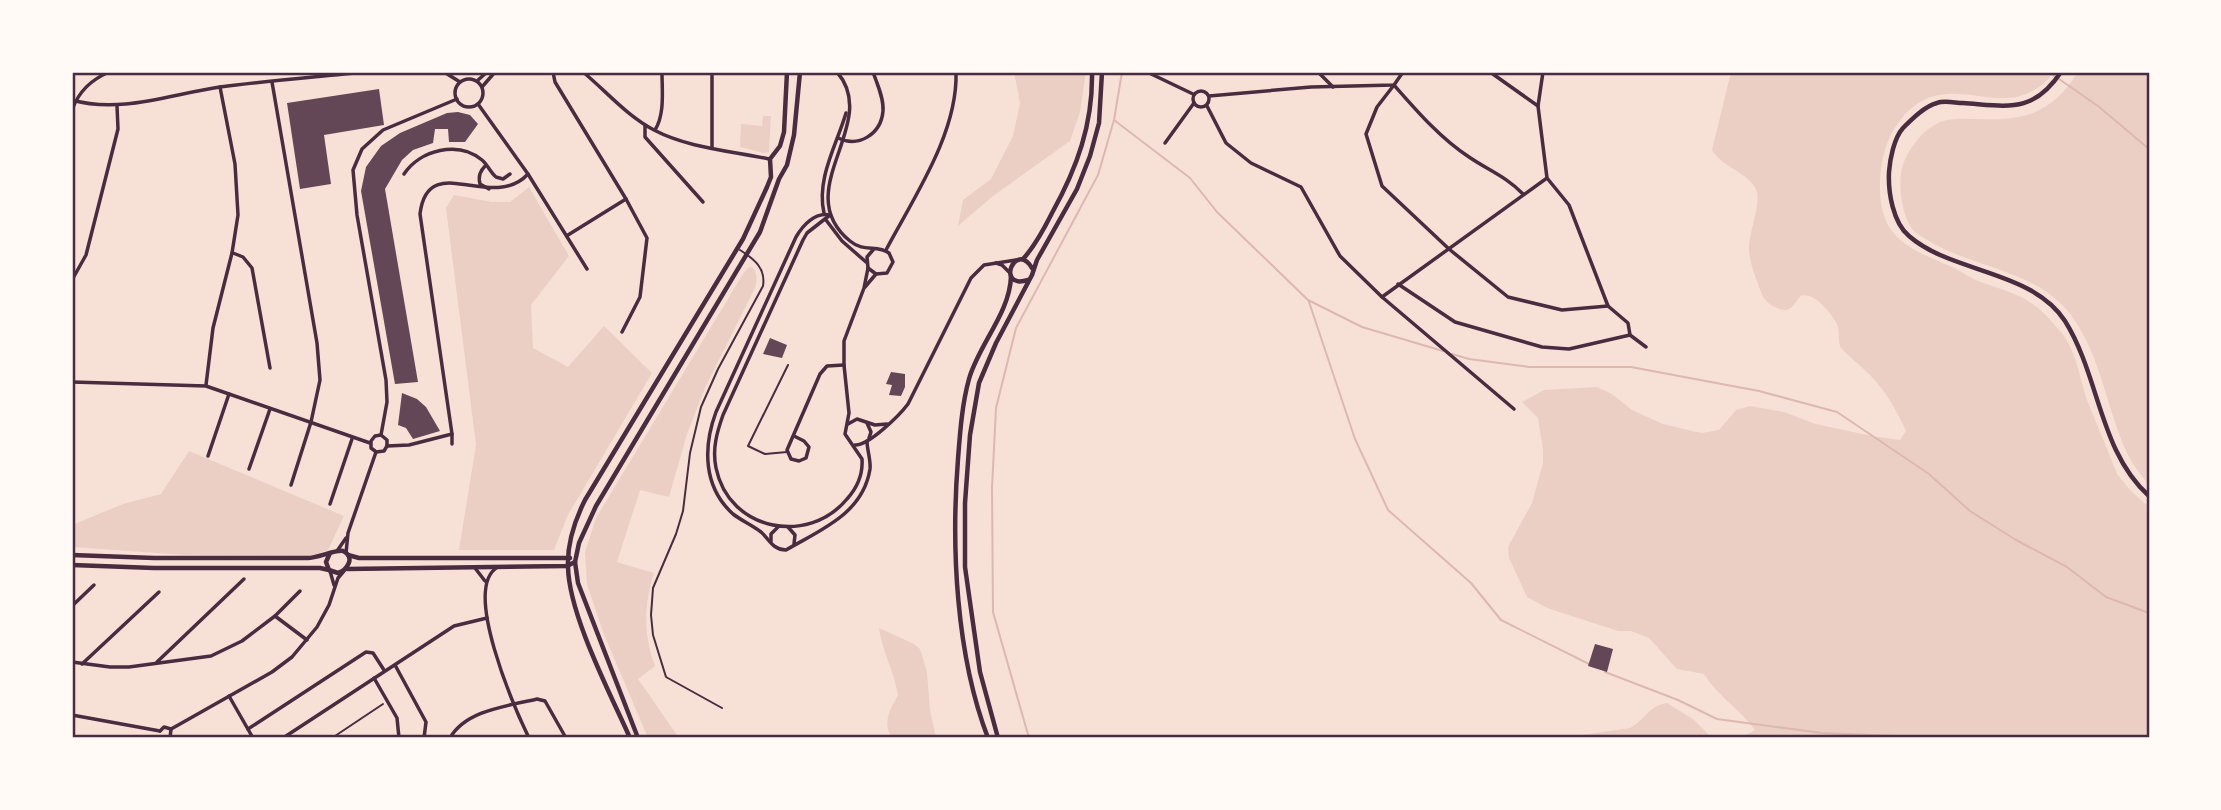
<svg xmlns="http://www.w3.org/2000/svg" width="2221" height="810" font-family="'DejaVu Sans',sans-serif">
  <rect width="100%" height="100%" fill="#f7e1d7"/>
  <g fill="#ebcfc5">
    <path d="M1014,72H1086L1080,112L1070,141L993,196L958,226L963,200L991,179L1013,136L1020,103Z"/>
    <path d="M1731,72H2054C2007,133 1951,60 1902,118C1886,137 1881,159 1880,182C1878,238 1908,248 1952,267C1960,270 1967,276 1976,280C1995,288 2017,292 2034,305C2043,311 2053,323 2060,331C2076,349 2080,379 2087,400C2097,425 2108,450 2117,474L2131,491L2149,507V738H1741L1755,730C1740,709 1717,696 1704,674L1677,669L1649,638L1631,631H1618L1547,608L1527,597L1509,558L1508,547L1532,503L1543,463V450L1538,418L1522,402L1544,390L1597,387L1612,394L1632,410L1663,424L1692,431L1702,433L1719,430L1736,410L1750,406L1784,412L1816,424L1872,436L1900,440L1906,431C1898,413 1885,390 1871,376C1865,369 1843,352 1840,346C1838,339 1840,331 1837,324C1831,313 1815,292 1801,296C1792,305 1792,314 1777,308C1764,303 1762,295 1758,284C1754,272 1749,261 1749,248C1749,233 1762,201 1756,189C1747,172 1722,167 1712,150Z"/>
    <path d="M2078,72H2149V485C2142,476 2133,465 2128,455C2105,407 2101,350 2066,309C2032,271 1976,267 1934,244C1928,240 1921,237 1916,233C1902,220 1899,190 1901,173C1904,154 1921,131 1938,123C1950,117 1967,119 1980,119C2026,121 2053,112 2078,72Z"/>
    <path d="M763,116H771L769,152L764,153L740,147L741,124L762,126Z"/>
    <path d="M529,187L569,256L531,305L533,348L568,367L604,326L652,373L568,515L554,550H459L476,445L446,208L454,195L492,202H510Z"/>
    <path d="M752,267C758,273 757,280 755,288L705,388L687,434L669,497L640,490L617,562L654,573C644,605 643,634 655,666L638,679L679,738H648L603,632L587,584L585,552L596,518L743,274L748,268Z"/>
    <path d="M189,451L344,516L328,550L311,556L185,555L72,547V525L123,504L161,494Z"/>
    <path d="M879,628L914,644L920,649L927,672L930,710L936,738H892C882,722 890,710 898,695C894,671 882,651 879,628Z"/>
    <path d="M1667,703L1693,719L1709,735L1717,738H1562L1630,728C1646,719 1647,707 1667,703Z"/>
  </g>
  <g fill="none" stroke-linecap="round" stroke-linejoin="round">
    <g stroke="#dcb8b0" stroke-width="2">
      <path d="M2048,72L2054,76"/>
      <path d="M2059,79L2098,106L2149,149"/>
      <path d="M1114,120L1190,178L1217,212L1308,300L1362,327L1443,351"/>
      <path d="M1309,302L1355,439L1388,510L1471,583L1501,620L1591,665"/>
      <path d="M1452,354L1469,359L1529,367H1631L1759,391L1837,412L1929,474L1970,511L2016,540L2067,567L2106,597L2149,613"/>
      <path d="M1605,672L1678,700L1717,719L1822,733L1896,736L1901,738"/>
      <path d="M1029,738L993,612L992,488L996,408L1016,328L1098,175L1114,120L1122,72"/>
    </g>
  </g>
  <g fill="#644757">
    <path d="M379,89L384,125L324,135L331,184L300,189L287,103Z"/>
    <path d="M458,112L470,115L478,124L465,142H449L448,129H435L433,143L413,150L402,160L385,189L418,382L395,384L361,191L366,167L381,146L400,133L447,113Z"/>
    <path d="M770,338L787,345L782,358L763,354Z"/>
    <path d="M891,372L905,374V387L901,396L889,395L892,385L886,384Z"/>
    <path d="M402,393L417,399L426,407L440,431L413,439L406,428L398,425Z"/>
    <path d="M1595,644L1613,649L1607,672L1588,666Z"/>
  </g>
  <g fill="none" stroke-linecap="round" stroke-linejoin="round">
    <path stroke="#4a2c40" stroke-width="2" d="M332,738L383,704"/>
    <g stroke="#4a2c40" stroke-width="2">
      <path d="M787,452L765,454L748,446L788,365"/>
      <path d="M722,708L666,677L653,635L651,615L653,588L676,534L683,511L690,453L701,407L718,369L763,286C766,268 754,259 740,250"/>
    </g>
    <g stroke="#4a2c40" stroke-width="3.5">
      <path d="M444,72L460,82"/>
      <path d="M553,72L555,82L626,199L647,238L640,297L622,332"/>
      <path d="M712,72V147"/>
      <path d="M1318,72L1333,87"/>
      <path d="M1490,72L1538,106"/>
      <path d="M272,82L317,343L320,380L311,422L291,485"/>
      <path d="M72,100C121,114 171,94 220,87C267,81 316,77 364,72"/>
      <path d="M72,110C79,91 91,80 109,72"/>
      <path d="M645,125V137L703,202"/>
      <path d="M655,130C665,114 662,91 662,72"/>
      <path d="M838,138C859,148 881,134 883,111C884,98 877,84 873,72"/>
      <path d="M1165,143L1194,103"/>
      <path d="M486,165C480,171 478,176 480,184L489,189"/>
      <path d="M404,174C420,150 458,140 482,160C488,165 490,172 496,177L503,179L510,174"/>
      <path d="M528,174L587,269"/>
      <path d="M1547,178L1569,205L1608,306L1628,323L1630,335L1646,347"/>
      <path d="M1523,194C1507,177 1488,170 1469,157C1440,138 1416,110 1394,85L1377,107L1366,134L1382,186L1449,249L1508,297L1562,310L1608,306"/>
      <path d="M568,235L626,199"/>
      <path d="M886,250C914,197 958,133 956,72"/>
      <path d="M233,253L243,257L252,268L270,368"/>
      <path d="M72,280L86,255L118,129L117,106"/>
      <path d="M1398,284L1455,322L1542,347L1569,349L1630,335"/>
      <path d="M1382,297L1514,409"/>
      <path d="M72,382L206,386L370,443"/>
      <path d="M206,385L213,328L232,253L238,215L235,164L220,87"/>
      <path d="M452,434V444"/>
      <path d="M794,436L804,441L809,447L806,458L799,461L791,459L787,450L820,374L827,366L844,365"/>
      <path d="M208,456L229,394"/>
      <path d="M249,469L270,409"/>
      <path d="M330,504L352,439"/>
      <path d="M498,567C461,587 515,709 529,738"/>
      <path d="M475,568L485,581"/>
      <path d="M72,606L94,585"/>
      <path d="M275,616L300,591"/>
      <path d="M72,662L110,667H129L211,656L242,641L275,616L307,640"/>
      <path d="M157,662L244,579"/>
      <path d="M82,664L159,592"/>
      <path d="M395,665L426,722L424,738"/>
      <path d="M374,678L397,718L399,738"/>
      <path d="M229,696L253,738"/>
      <path d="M248,729L366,652L373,653L384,670"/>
      <path d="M283,738L454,626L487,618"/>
      <path d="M450,738C466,710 508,706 537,699L545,701L566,738"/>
    </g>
    <g stroke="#4a2c40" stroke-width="3.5">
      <path d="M583,72C606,91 627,116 654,130C688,148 732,151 769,159"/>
      <path d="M837,72C882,124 788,190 850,241C864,253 877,244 889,253L893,262L887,273L876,274L868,268L867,257L873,250"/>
      <path d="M1147,72L1193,94"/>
      <circle cx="469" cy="93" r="14"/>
      <path d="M477,81L487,72"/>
      <path d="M482,87L495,72"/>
      <circle cx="1201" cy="99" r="8"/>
      <path d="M1209,96L1311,87L1394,85L1403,72"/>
      <path d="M1207,106L1226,143L1251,163L1301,187L1340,256L1382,297L1547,178L1538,106L1543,72"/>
      <path d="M824,213C816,179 837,144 846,113"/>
      <path d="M830,215L807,233L803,240L723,415C717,432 712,449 716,468C729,531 808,546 847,499C857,488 863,474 862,459L845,434L849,413L844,365V341L864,288L868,268"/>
      <path d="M830,215C815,212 803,225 796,237L716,412C703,447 703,487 733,514C742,521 752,525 761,532C770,540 773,550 786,550C820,530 863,514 870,469C871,460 867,450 867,441"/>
      <path d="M826,220L842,241L866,262"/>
      <path d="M996,263L1002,265L1010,273"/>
      <path d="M865,287L876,274"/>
      <path d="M867,423L871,432L869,438"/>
      <path d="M848,424L857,419L875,425L887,424"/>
      <path d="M381,435L387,402L386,380L357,215L353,170L362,149L383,130L457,99"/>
      <path d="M381,435L387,440V446"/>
      <path d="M855,445C868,446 899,416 908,404L971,278L984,265L1016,260"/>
      <path d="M387,446L409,445L452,434L420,214C428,149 492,213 528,174L478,104"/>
      <path d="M375,451L371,448V441L375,436L381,435"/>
      <path d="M376,452L384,451L387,446"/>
      <path d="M788,527L795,535L794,544"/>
      <path d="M771,541V534L778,527"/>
      <path d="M337,551L346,538"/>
      <path d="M346,553L348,533L376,452"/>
      <path d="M330,571L334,585"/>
      <path d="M72,715L160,731"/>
      <path d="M160,731L164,727L171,729L180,724L272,672L292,657L317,627L329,605L338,578L344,571"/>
      <path d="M170,738L171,729"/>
    </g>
    <g stroke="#4a2c40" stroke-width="4.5">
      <path d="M2061,72C2033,114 2008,106 1963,103C1956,103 1944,100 1937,103C1925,106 1912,119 1903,128C1894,138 1890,159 1889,172C1888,192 1893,223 1909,236C1951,273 2032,270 2065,321C2100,377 2099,451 2149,496"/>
      <path d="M1023,259C1035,246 1044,229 1052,213C1077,168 1093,124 1092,72"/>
      <path d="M1028,280C995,290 1015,240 1032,268"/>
      <path d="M72,555L154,558H308C317,558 337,549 343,551C356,557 347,570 338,573L329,570L326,562L330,553"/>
      <path d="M348,555L359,558H570"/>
      <path d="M72,565L154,568H320L329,570"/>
      <path d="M347,569L567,566L575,562"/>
      <path d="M630,738C610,693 569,615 568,567C567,544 575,520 585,500L743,239L767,187L771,177L770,159L780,146L784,132L787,72"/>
      <path d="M638,738L578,583L575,562L579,543L596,506L760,232L779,179L787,165L794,135L800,72"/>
      <path d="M988,738C956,655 951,547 958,459C960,433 962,404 969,379C979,344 1010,313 1011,276"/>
      <path d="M998,738L980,672L965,567V503L970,435L979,383L996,343L1032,275L1037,260L1077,189L1090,156L1099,123L1102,72"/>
    </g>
  </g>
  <rect width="2221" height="810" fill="none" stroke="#fffaf5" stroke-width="147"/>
  <rect x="74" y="74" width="2074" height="662" fill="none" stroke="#4a2c40" stroke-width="2.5"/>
</svg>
